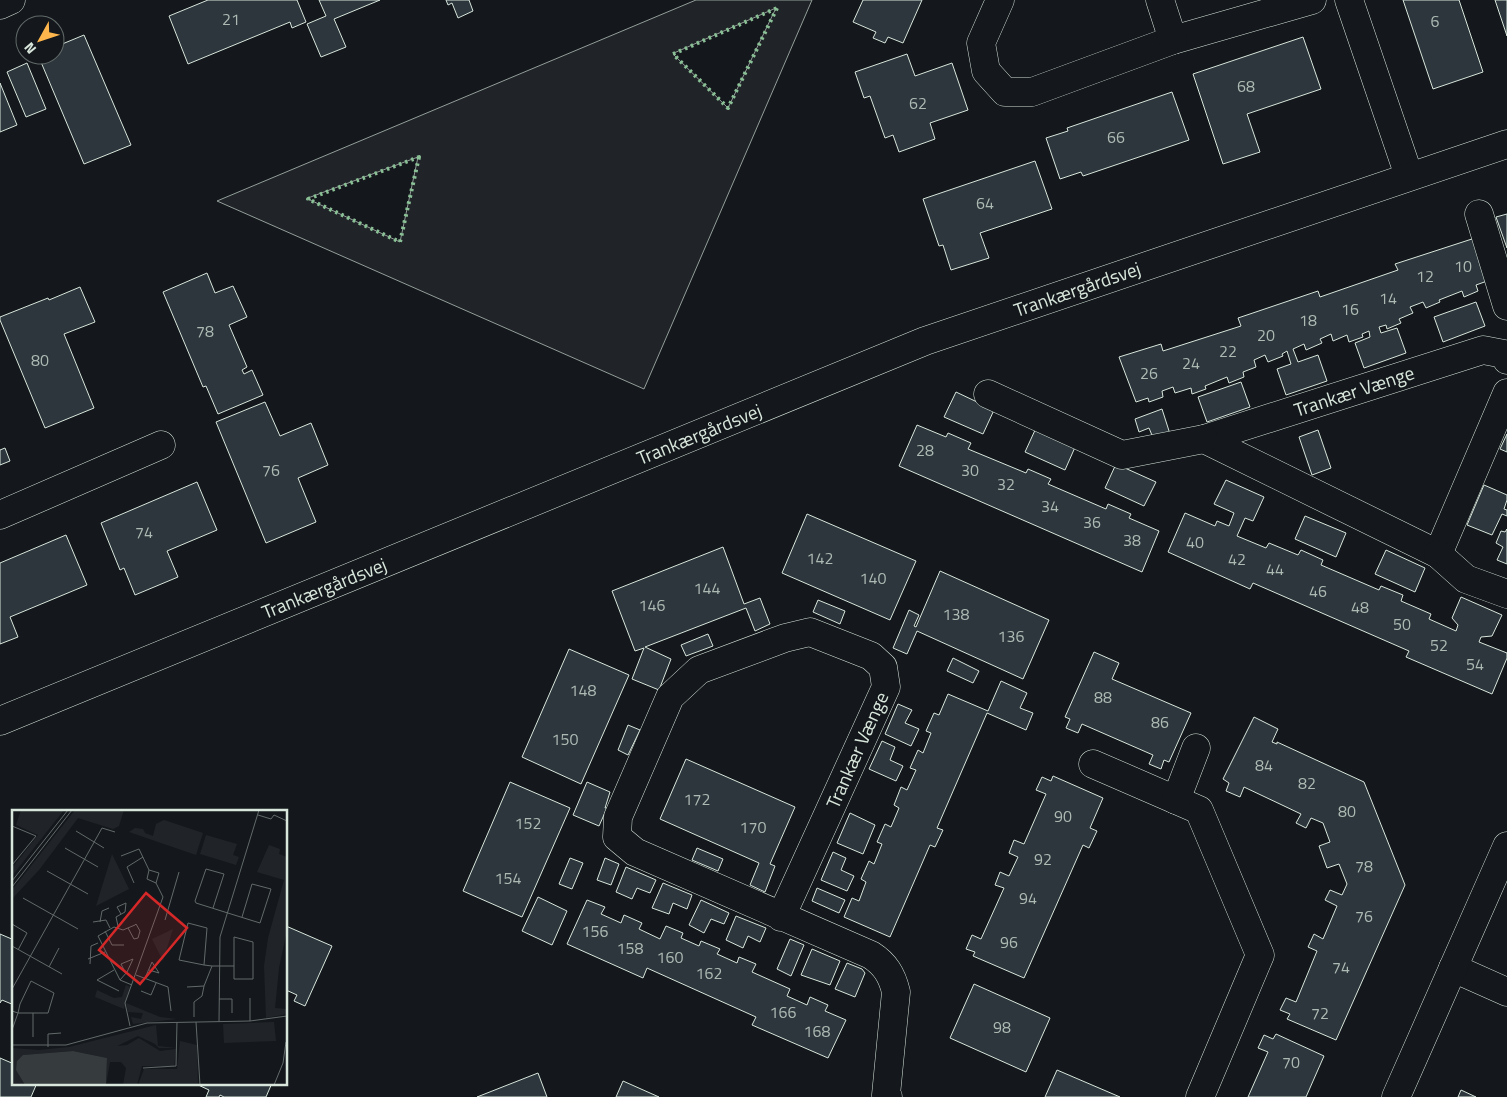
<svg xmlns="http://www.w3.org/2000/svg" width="1507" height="1097" font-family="'Titillium Web',sans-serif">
  <rect width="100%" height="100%" fill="#14181c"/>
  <path fill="#202428" stroke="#939e99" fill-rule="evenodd" d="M696,0H812L644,389L217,201ZM776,8L728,108L673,54L674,53ZM418,157L400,242L308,199V198Z"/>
  <g fill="#2c363c" stroke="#d8e6dc">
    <path d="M208,0H297L306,22L292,28L290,22L188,64L169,16Z"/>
    <path d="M319,0H380L334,19L346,47L321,57L307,24L326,16Z"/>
    <path d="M446,0H469L473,11L458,18L452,3L448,5Z"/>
    <path d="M863,0H922L903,43L888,37L885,43L873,38L876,32L853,22Z"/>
    <path d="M1403,0H1459L1483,72L1433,89Z"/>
    <path d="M1495,0H1507V36Z"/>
    <path d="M84,35L131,145L84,164L38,55H55V47Z"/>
    <path d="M1303,37L1321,89L1247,114L1260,152L1223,164L1193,74Z"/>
    <path d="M907,54L915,76L952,63L968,110L930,123L935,139L899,152L893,135L885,138L870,96L864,98L855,72Z"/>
    <path d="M27,63L46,109L26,117L7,72Z"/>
    <path d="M0,83L17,125L0,132Z"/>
    <path d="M1172,92L1189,140L1083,176L1081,172L1060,179L1046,138L1068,131L1067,128Z"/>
    <path d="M1035,161L1052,209L980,233L989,258L951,270L943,245L939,246L923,199Z"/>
    <path d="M1507,214V248L1496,217Z"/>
    <path d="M1475,238L1490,280L1476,285L1478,291L1464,297L1462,291L1439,300L1440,302L1426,308L1423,302L1410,307L1413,313L1399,319L1401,323L1387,329L1386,325L1379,327L1381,333L1397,328L1406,353L1364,368L1355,343L1370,337L1369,331L1362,334L1363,337L1349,342L1347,335L1333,341L1331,334L1320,339L1322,343L1306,350L1304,344L1293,349L1298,362L1318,355L1327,381L1286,395L1277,369L1291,364L1287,351L1282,354L1283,356L1268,362L1265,355L1254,360L1256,367L1243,372L1244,377L1229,383L1227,377L1205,386L1206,389L1192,394L1191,388L1175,393L1173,387L1162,391L1163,397L1149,402L1148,398L1136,402L1119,357L1161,344L1163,351L1241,326L1238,318L1318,291L1320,297L1398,270L1395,264Z"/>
    <path d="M207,273L215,293L233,286L247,317L229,325L247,367L242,370L244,374L252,370L263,395L218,414L206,386L203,387L163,292Z"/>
    <path d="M80,287L95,322L64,334L94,408L45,428L0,320V317L48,298L49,300Z"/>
    <path d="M1476,302L1485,326L1443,342L1434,317Z"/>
    <path d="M1241,382L1250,407L1207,422L1198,397Z"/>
    <path d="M956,392L994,410L983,434L944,417Z"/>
    <path d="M265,402L280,436L311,423L328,465L298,478L316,522L266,543L216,422Z"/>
    <path d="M1162,409L1170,434L1154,440L1149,428L1139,432L1135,419Z"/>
    <path d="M917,425L946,437L948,433L971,443L968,449L1026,473L1028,469L1051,479L1048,484L1106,509L1108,504L1131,514L1129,518L1159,531L1142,572L899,466Z"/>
    <path d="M1036,428L1076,445L1065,470L1025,452Z"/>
    <path d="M1318,430L1331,468L1312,475L1299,437Z"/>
    <path d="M1507,434V452L1500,449Z"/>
    <path d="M5,448L10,461L0,465V450Z"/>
    <path d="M1116,464L1156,482L1144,506L1105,488Z"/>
    <path d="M1226,480L1264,497L1253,521L1245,518L1237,536L1266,548L1269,543L1298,555L1301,550L1323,560L1321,565L1379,590L1381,586L1403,595L1401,601L1431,614L1429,619L1456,631L1458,625L1452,618L1461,597L1502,615L1492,636L1481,637L1479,642L1507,653V658L1492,694L1406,657L1409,651L1253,583L1250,589L1168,552L1185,513L1215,526L1217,521L1229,526L1234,513L1214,504Z"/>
    <path d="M197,482L217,530L167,551L178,577L135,595L124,568L120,570L101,523Z"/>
    <path d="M1484,485L1507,495V500L1504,509L1507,510V516L1502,514L1492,535L1467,525Z"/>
    <path d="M807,514L916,561L890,620L782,573Z"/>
    <path d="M1305,516L1346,533L1336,557L1295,539Z"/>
    <path d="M1507,529V564L1497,560L1503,547L1496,543L1501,531L1505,532Z"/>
    <path d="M66,535L87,585L10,617L18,637L0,644V563Z"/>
    <path d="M723,547L744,604L760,598L770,624L755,631L746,608L645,647L671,659L659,690L632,679L644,648L635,651L612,591Z"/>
    <path d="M1386,550L1425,568L1415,592L1375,574Z"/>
    <path d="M940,571L1049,620L1023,679L917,631L907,654L893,648L909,610L919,615L914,626L916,627Z"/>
    <path d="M818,600L845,611L840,624L813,612Z"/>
    <path d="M708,634L713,646L686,656L681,645Z"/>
    <path d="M569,649L629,675L581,784L522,757Z"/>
    <path d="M1094,652L1119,663L1112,679L1191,713L1169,762L1164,760L1161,769L1149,764L1153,755L1082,724L1078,733L1066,728L1070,719L1065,717Z"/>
    <path d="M953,658L979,671L973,683L947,671Z"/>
    <path d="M1001,681L1027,693L1020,708L1033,713L1026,730L987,713L937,828L943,830L935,847L930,845L890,937L844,917L852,898L859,901L866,882L861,879L869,861L874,864L882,844L877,842L885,824L891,827L899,808L894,805L901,787L907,790L916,770L910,768L918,750L923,753L931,733L926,731L934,713L939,715L948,694L988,711Z"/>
    <path d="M898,704L912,710L905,723L919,729L911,746L885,734Z"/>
    <path d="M1254,717L1278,729L1272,742L1277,744V742L1364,782L1405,885L1336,1040L1287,1019L1290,1014L1280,1010L1286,998L1296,1002L1317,951L1308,947L1314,934L1323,939L1337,906L1325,900L1330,890L1342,895L1347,884L1339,864L1327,868L1319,846L1330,842L1323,823L1311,818L1306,828L1296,823L1301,814L1244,787L1240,797L1226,791L1229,783L1223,779Z"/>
    <path d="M628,725L640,730L628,755L618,750Z"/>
    <path d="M882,741L895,747L890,760L903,766L896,781L869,769Z"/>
    <path d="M686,759L795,807L770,864L775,866L765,892L750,885L759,863L660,819Z"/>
    <path d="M1053,776L1103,798L1090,828L1097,831L1089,848L1083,845L1024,978L973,956L975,952L966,949L972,935L981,939L1004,888L995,885L1000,872L1009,876L1018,857L1009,853L1014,840L1024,844L1046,794L1036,790L1042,777L1051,781Z"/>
    <path d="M510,782L570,808L522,917L463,891Z"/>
    <path d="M587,782L610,792L605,808H607L599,826L573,815Z"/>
    <path d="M850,813L875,825L863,854L837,843Z"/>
    <path d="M697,848L723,859L718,871L692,860Z"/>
    <path d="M833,852L846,858L841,870L854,876L847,891L821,880Z"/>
    <path d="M570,858L583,863L572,889L559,884Z"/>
    <path d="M605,858L619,864L611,885L597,880Z"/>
    <path d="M626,867L656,880L650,893L637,888L632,899L616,892Z"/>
    <path d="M663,883L692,895L687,909L673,903L669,914L652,908Z"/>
    <path d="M817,888L845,900L839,913L812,901Z"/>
    <path d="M538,897L567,911L552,945L522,931Z"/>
    <path d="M587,900L605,907L601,914L621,923L624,915L642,923L639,929L660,939L666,926L683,933L681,938L699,946L701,941L720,949L717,954L737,963L739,957L756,964L752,972L790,989L787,996L807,1005L810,997L828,1005L825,1011L846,1020L828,1058L752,1025L756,1017L647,968L643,978L567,944Z"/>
    <path d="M701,900L729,913L724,924L711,919L704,933L689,925Z"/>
    <path d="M736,916L766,928L760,942L748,936L743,948L726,940Z"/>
    <path d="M286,926L332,946L305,1006L294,1001L297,995L286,990Z"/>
    <path d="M0,934L14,940V1005L2,1000L0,1003Z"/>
    <path d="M790,939L804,945L791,976L777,969Z"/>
    <path d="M812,949L840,961L830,985L801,975Z"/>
    <path d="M847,963L862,969L865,973L855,997L835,989Z"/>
    <path d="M974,984L1050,1018L1026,1072L950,1038Z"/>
    <path d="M1276,1034L1324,1056L1306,1097H1248L1268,1052L1258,1048L1264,1035L1273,1039Z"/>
    <path d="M0,1058L14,1064V1083H37L31,1097H0Z"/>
    <path d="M1057,1070L1120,1097H1045Z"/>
    <path d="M538,1073L547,1097H477Z"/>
    <path d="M623,1081L659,1097H616Z"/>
    <path d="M194,1083H272L266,1097H224L220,1095L219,1097H206L209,1090Z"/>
    <path d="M1461,1090L1476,1097H1458Z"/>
  </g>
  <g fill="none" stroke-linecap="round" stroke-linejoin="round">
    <defs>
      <g id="minor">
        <path d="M1000,0L981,43L986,71L1005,92H1032L1173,40L1312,0"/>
        <path d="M1160,0L1173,40"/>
        <path d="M1349,0L1409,176"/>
        <path d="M0,5L11,0"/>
        <path d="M1479,214L1507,306"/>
        <path d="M1507,360L1504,354L1483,350L1204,439L1438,554L1507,393"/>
        <path d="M988,394L1122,455L1204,439"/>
        <path d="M0,515L161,445"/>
        <path d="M1438,554L1466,579L1507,594"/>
        <path d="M0,721L925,341L1507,144"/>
        <path d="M1093,764L1199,810L1260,955L1200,1097"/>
        <path d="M1176,800L1196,748"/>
        <path d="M781,917L886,687L883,667L871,656L810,632L785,638L699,670L670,697L618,817L617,837L635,852L871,955C885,964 892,975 896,992L886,1095L888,1097"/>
        <path d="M1453,968L1507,992"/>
        <path d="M1396,1097L1507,846"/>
      </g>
    </defs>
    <use href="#minor" stroke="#d8e6dc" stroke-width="29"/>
    <use href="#minor" stroke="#14181c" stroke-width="28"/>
    <g stroke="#8ac095" stroke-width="4" stroke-dasharray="2.5 4" stroke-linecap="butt">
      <path d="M777,8L728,108L673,54Z"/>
      <path d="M419,157L400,242L308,199Z"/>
    </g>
  </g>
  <g text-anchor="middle" stroke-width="4" stroke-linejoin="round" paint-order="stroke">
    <g font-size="16" fill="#adbab4">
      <text x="231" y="25">21</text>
      <text x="1435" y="27">6</text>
      <text x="1246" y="92">68</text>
      <text x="918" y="109">62</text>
      <text x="1116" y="143">66</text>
      <text x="985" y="209">64</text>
      <text x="1463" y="272">10</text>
      <text x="1425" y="282">12</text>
      <text x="1388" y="304">14</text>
      <text x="1350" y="315">16</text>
      <text x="1308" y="326">18</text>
      <text x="205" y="337">78</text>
      <text x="1266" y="341">20</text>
      <text x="1228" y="357">22</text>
      <text x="40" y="366">80</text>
      <text x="1191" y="369">24</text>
      <text x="1149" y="379">26</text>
      <text x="925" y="456">28</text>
      <text x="271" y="476">76</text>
      <text x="970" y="476">30</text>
      <text x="1006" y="490">32</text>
      <text x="1050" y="512">34</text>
      <text x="1092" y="528">36</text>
      <text x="144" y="538">74</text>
      <text x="1132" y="546">38</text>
      <text x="1195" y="548">40</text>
      <text x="820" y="564">142</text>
      <text x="1237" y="565">42</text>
      <text x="1275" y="575">44</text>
      <text x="873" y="584">140</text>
      <text x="707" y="594">144</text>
      <text x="1318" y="597">46</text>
      <text x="652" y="611">146</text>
      <text x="1360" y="613">48</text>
      <text x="956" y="620">138</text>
      <text x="1402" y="630">50</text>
      <text x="1011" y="642">136</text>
      <text x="1439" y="651">52</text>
      <text x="1475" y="670">54</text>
      <text x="583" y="696">148</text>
      <text x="1103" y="703">88</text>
      <text x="1160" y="728">86</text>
      <text x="565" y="745">150</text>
      <text x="1264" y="771">84</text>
      <text x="1307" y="789">82</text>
      <text x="697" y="805">172</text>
      <text x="1347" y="817">80</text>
      <text x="1063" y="822">90</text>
      <text x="528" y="829">152</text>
      <text x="753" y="833">170</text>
      <text x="1043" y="865">92</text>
      <text x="1364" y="872">78</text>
      <text x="508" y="884">154</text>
      <text x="1028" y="904">94</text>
      <text x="1364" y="922">76</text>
      <text x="595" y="937">156</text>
      <text x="1009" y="948">96</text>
      <text x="630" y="954">158</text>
      <text x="670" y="963">160</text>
      <text x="1341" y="973">74</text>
      <text x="709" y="979">162</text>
      <text x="783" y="1018">166</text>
      <text x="1320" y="1019">72</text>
      <text x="1002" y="1033">98</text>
      <text x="817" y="1037">168</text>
      <text x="1291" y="1068">70</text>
    </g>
    <g font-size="19" fill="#d8e6dc" stroke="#14181c">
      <text transform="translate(1077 289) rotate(-19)" y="7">Trankærgårdsvej</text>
      <text transform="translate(1354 391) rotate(-18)" y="7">Trankær Vænge</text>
      <text transform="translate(699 434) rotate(-22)" y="7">Trankærgårdsvej</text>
      <text transform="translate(324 588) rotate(-22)" y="7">Trankærgårdsvej</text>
      <text transform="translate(857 750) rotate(-66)" y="7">Trankær Vænge</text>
    </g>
  </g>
  <g transform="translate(12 810)">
    <rect width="275" height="275" fill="#14181c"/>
    <path d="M9,0H52L0,66V58L26,25L4,15ZM63,0H112L107,16L101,19L66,8L27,60L0,89V80ZM152,10L191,23L184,45L117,22L123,18L131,19L133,23L141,26L144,14ZM194,25L225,34L221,45L227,47L224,55L188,44ZM257,35L268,39L267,44L275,47V120L267,158L263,198L275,199V204L254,208L252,156L256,128L272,70L245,62ZM100,44L117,79L84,96ZM161,119L151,151L140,129ZM114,175L118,177L112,199L83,187L85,180L102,188L110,187ZM114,193L148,207L165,209L121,214L119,207L129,209L131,203L116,202ZM262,212L264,231L212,233L211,214ZM144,215L146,236L164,238H147L143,234L126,226L105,236L115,235L127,228L148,241L164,239L162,257L130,256L125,275H111L114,258L109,252H98L94,275L95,248L61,241L12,245L5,251L7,265L13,275H0V238L27,240L57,237ZM168,231L185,235L186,275H126L132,259H165Z" fill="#202428"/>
    <path d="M61,241L95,248L94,275H13L4,260L5,251L11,245Z" fill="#363b3e"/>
    <path fill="none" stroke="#626a69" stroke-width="1" d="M246,5L259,9L262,5L275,11M0,16L24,26L0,55M64,21L92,38M53,38L86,57M109,46L127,39L137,60L135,69L144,73L151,87L113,193L118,216M137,60L147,63L144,73M35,61L76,84M0,71L56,0M122,73L115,57L131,47M0,77L60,0M11,88L66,119M201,98L212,64L194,59L183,91L184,93L219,104L248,113L259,79L240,74L230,107M153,110L167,62M81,112L94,110L98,118M88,112L90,101L97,98M0,114L15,123L6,140M106,116L104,107L113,102L114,93L105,97L109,104M116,118L122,129L126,128L128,121L124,114L123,115L111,120L102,117L86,126L108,170L120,175M93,121L100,135H112M0,136L50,164M76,149L93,142M78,154L79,136L86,133M192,155L195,118L176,113L167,150L192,155L200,156H222V169H241V132L222,127V156M37,157L47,138M102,160L85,170L107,181M124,165L156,177L159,201M133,168L140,152L147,163L137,160M108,170L115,162L121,149L109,154L113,162M175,177L192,176L200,156M0,179L90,18L103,22M129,181L139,185L144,173M238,188V211M207,189H220V203M0,201L6,203H36L42,183L19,171L8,194L6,203L0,220M182,207V192L190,186L192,176M184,212L188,275M207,212L208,127L247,0M21,227V203M0,235H54L135,213L238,211L275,206M36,237V224L49,223M131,258L164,256L165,212M262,275L271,253L274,232"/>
    <path fill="#d62828" fill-opacity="0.15" stroke="#d62828" stroke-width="2.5" d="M134,83L175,118L128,174L87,140Z"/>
    <rect width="275" height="275" fill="none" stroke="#d8e6dc" stroke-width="2.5"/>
  </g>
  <g transform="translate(40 40) rotate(230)"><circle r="24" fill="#14181c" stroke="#626a69"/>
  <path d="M0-4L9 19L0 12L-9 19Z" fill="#ffb74d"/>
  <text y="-8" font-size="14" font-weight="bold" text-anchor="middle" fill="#d8e6dc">N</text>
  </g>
</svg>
